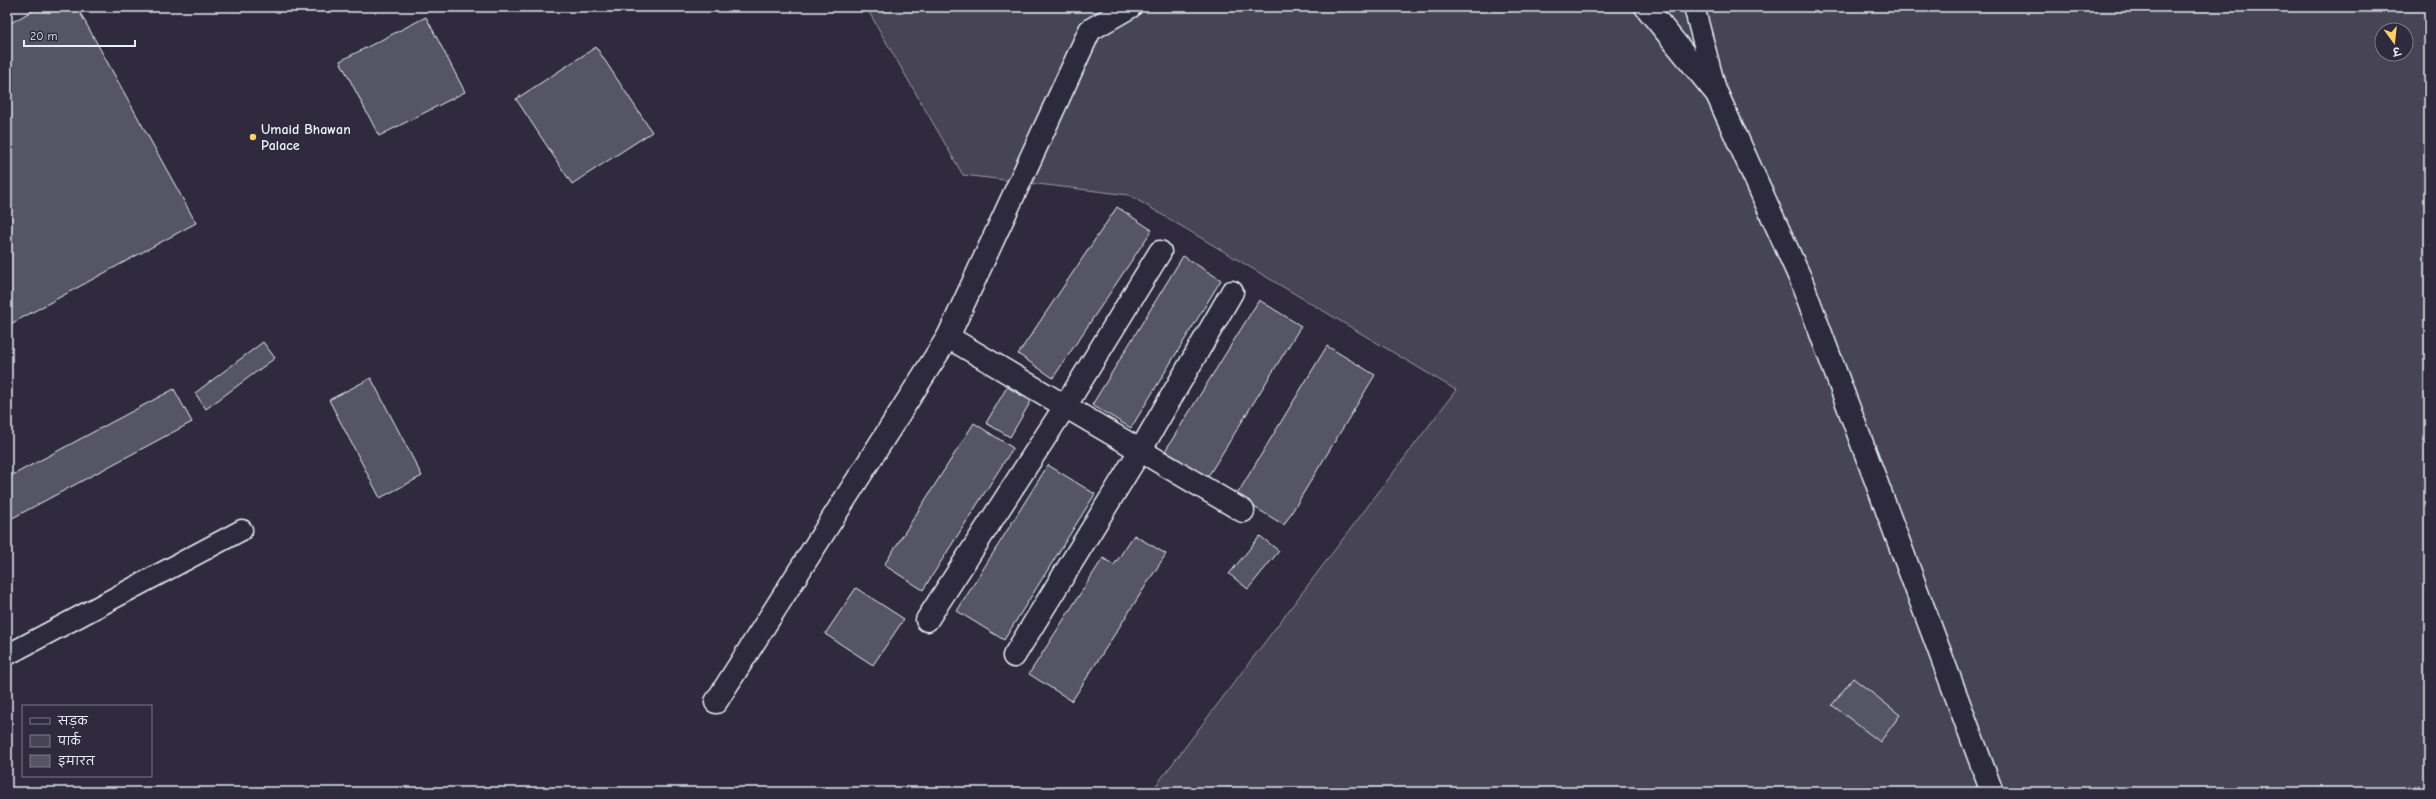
<svg xmlns="http://www.w3.org/2000/svg" width="2436" height="799" font-family="'Comic Neue','Playpen Sans Deva',sans-serif">
  <rect width="100%" height="100%" fill="#2f2a3d"/>
  <filter id="ink" filterUnits="userSpaceOnUse"><feTurbulence type="fractalNoise" baseFrequency=".025" numOctaves="2"/><feDisplacementMap in="SourceGraphic" scale="8" xChannelSelector="R" yChannelSelector="G"/><feConvolveMatrix kernelMatrix="1 2 1 2 8 2 1 2 1" color-interpolation-filters="sRGB"/></filter>
  <g filter="url(#ink)">
    <path fill="#464455" stroke="#979aa6" fill-rule="evenodd" d="M866,7H2429V792H1151L1456,390L1129,195L963,175ZM2382,30H2406V54H2382Z"/>
    <g fill="#575565" stroke="#e8f1f8">
      <path d="M39,7H77L196,223L7,326V25Z"/>
      <path d="M426,17L465,92L379,136L340,61Z"/>
      <path d="M596,47L652,132L572,184L516,99Z"/>
      <path d="M1117,207L1152,230L1053,378L1018,354Z"/>
      <path d="M1183,256L1221,280L1131,428L1092,405Z"/>
      <path d="M1259,300L1301,326L1207,478L1165,451Z"/>
      <path d="M263,342L275,358L206,409L195,393Z"/>
      <path d="M1327,346L1375,375L1284,525L1236,496Z"/>
      <path d="M371,378L422,476L380,498L329,400Z"/>
      <path d="M1007,387L1031,401L1010,437L986,423Z"/>
      <path d="M174,389L192,422L7,521V478Z"/>
      <path d="M974,423L1013,448L923,590L884,565Z"/>
      <path d="M1048,465L1095,494L1004,640L957,611Z"/>
      <path d="M1134,535L1166,554L1072,701L1029,674L1103,558L1114,565Z"/>
      <path d="M1260,536L1279,551L1248,589L1229,574Z"/>
      <path d="M856,588L904,619L873,665L825,634Z"/>
      <path d="M1853,678L1900,715L1880,742L1832,705Z"/>
    </g>
    <g fill="none" stroke-linecap="round" stroke-linejoin="round">
      <defs>
        <g id="lane">
          <path d="M1694,7L1717,94"/>
          <path d="M7,655L242,530"/>
        </g>
        <g id="street">
          <path d="M1646,7L1717,94L1801,280L1992,792"/>
          <path d="M948,337L1243,511"/>
          <path d="M927,620L1066,405L1160,252"/>
          <path d="M1014,656L1140,451L1232,292"/>
          <path d="M716,702L948,337L1090,30L1130,7"/>
        </g>
      </defs>
      <use href="#lane" stroke="#e8f1f8" stroke-width="23"/>
      <use href="#street" stroke="#e8f1f8" stroke-width="25"/>
      <use href="#lane" stroke="#2f2a3d" stroke-width="20"/>
      <use href="#street" stroke="#2f2a3d" stroke-width="22"/>
    </g>
  </g>
  <circle fill="#ffd166" stroke="#2f2a3d" stroke-width="1.5" cx="253" cy="137" r="4"/>
  <g text-anchor="middle" stroke-width="3" stroke-linejoin="round" paint-order="stroke">
    <g font-size="14" font-weight="bold" fill="#e8f1f8" stroke="#2f2a3d" text-anchor="start">
      <text x="261" y="134">Umaid Bhawan<tspan x="261" dy="16">Palace</tspan></text>
    </g>
  </g>
  <rect width="2436" height="799" fill="none" stroke="#2f2a3d" stroke-width="24"/>
  <rect x="12" y="12" width="2412" height="775" fill="none" stroke="#e8f1f8" stroke-width="1.5" filter="url(#ink)"/>
  <rect x="22" y="705" width="130" height="72" fill="#2f2a3d" stroke="#797a88"/>
  <rect x="30" y="718" width="20" height="6" fill="#2f2a3d" stroke="#797a88"/>
  <text x="58" y="725" font-size="12" fill="#e8f1f8">सड़क</text>
  <rect x="30" y="735" width="20" height="12" fill="#464455" stroke="#797a88"/>
  <text x="58" y="745" font-size="12" fill="#e8f1f8">पार्क</text>
  <rect x="30" y="755" width="20" height="12" fill="#575565" stroke="#797a88"/>
  <text x="58" y="765" font-size="12" fill="#e8f1f8">इमारत</text>
  <g transform="translate(2394 42) rotate(165)"><circle r="19" fill="#2f2a3d" stroke="#797a88"/>
  <path d="M0-3L7 15L0 10L-7 15Z" fill="#ffd166"/>
  <text y="-6" font-size="11" font-weight="bold" text-anchor="middle" fill="#e8f1f8">उ</text>
  </g>
  <path d="M24 40v6h111v-6" fill="none" stroke="#e8f1f8" stroke-width="2"/>
  <text x="30" y="40" font-size="12" fill="#e8f1f8" stroke="#2f2a3d" stroke-width="3" paint-order="stroke">20 m</text>
</svg>
